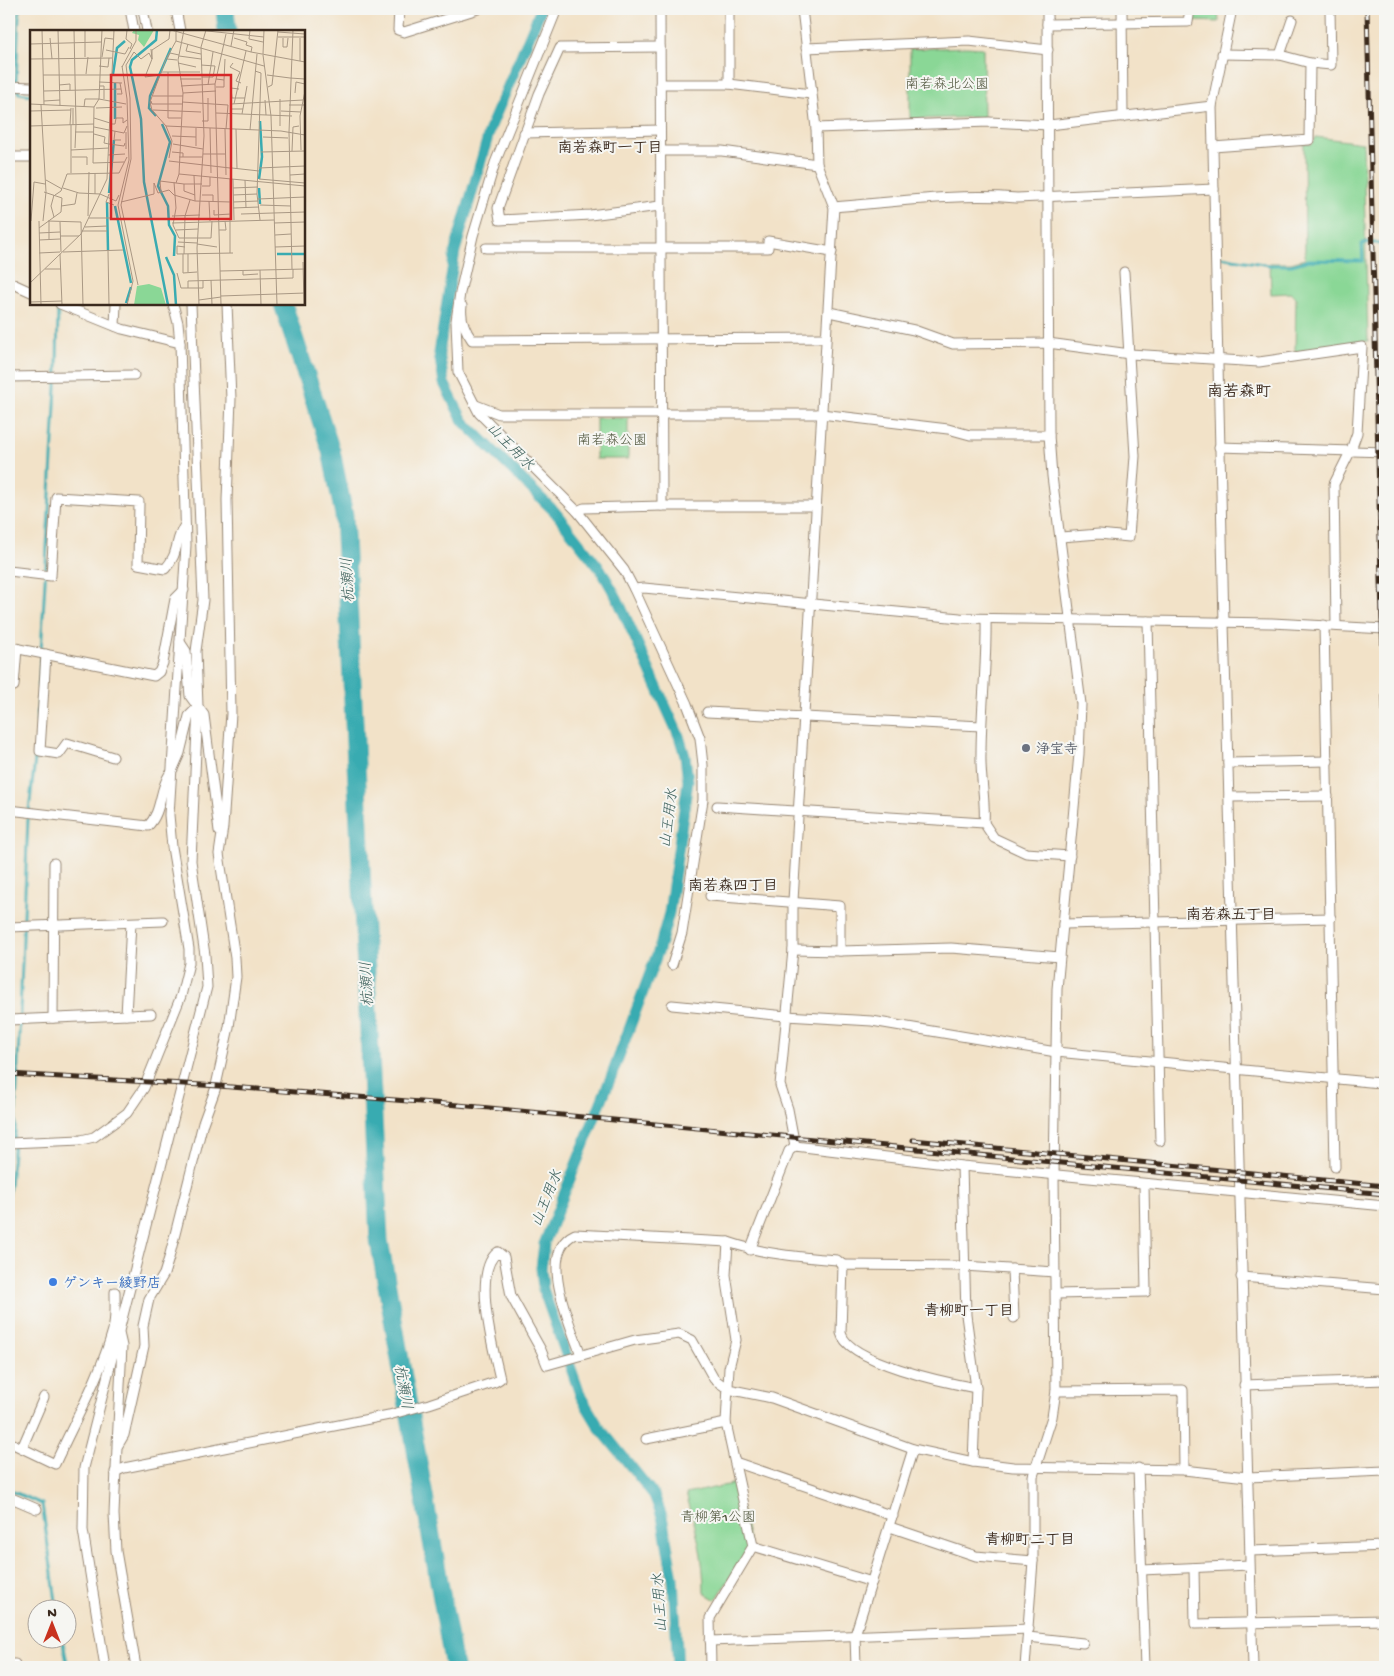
<svg xmlns="http://www.w3.org/2000/svg" width="1394" height="1676" font-family="'Gochi Hand','Klee One',sans-serif">
  <rect width="100%" height="100%" fill="#f6f6f2"/>
  <filter id="ink" filterUnits="userSpaceOnUse"><feTurbulence type="fractalNoise" baseFrequency=".02" numOctaves="2"/><feDisplacementMap in="SourceGraphic" scale="10" xChannelSelector="R" yChannelSelector="G"/><feConvolveMatrix kernelMatrix="1 2 1 2 8 2 1 2 1" color-interpolation-filters="sRGB"/></filter>
  <filter id="wash" filterUnits="userSpaceOnUse"><feTurbulence type="fractalNoise" baseFrequency=".0096" numOctaves="4" result="noise"/><feDisplacementMap in="SourceGraphic" scale="20" xChannelSelector="R" yChannelSelector="G"/><feGaussianBlur stdDeviation="1.12" result="paint"/><feColorMatrix in="noise" values="0 0 0 0 0 0 0 0 0 0 0 0 0 0 0 0 0 1.4 0 .05"/><feComposite in="paint" operator="in"/></filter>
  <g filter="url(#wash)">
    <rect width="100%" height="100%" fill="#f2e2c8"/>
    <g fill="#8ad796" stroke="#62805a">
      <path d="M1195,9H1218L1219,22L1193,21Z"/>
      <path d="M967,47L983,48L984,117L910,119V49Z"/>
      <path d="M1316,137L1363,143L1368,341L1295,352L1296,297L1290,293L1271,294L1270,263H1291L1305,259L1304,144H1312Z"/>
      <rect x="596" y="418" width="32" height="41"/>
      <path d="M736,1483L750,1545L716,1600L704,1593C704,1558 696,1527 686,1494Z"/>
    </g>
    <g fill="none" stroke-linecap="round" stroke-linejoin="round">
      <g stroke="#39abb1" stroke-width="3">
        <path d="M21,9L19,14L16,82L19,93L31,95"/>
        <path d="M1221,257L1269,265H1292L1309,260L1363,261L1362,243H1379"/>
        <path d="M37,722L57,370L58,304"/>
        <path d="M9,1195L15,1132L28,819L36,751"/>
        <path d="M9,1490L42,1504L57,1608"/>
        <path d="M62,1638L68,1667"/>
      </g>
      <path stroke="#39abb1" stroke-width="11" d="M541,9L491,126L455,251L439,353L444,383L463,421L555,512L601,570L617,598L679,736L685,756L688,781L669,913L659,949L613,1072L544,1244L541,1268L543,1289L581,1397L599,1427L654,1495L662,1516L673,1578L678,1667"/>
      <g stroke="#39abb1" stroke-width="19">
        <path d="M225,9L227,31"/>
        <path d="M283,304L331,451L344,515L379,1240L454,1667"/>
      </g>
    </g>
  </g>
  <g filter="url(#ink)">
    <g fill="none" stroke-linecap="round" stroke-linejoin="round">
      <defs>
        <g id="minor">
          <path d="M130,9L134,31"/>
          <path d="M143,9L147,31"/>
          <path d="M176,9L180,31"/>
          <path d="M399,9L398,30L404,32L478,9"/>
          <path d="M557,9L495,163L473,236L460,293L456,321L458,372L479,413L577,511L624,570L634,589L644,588L960,618L1272,623L1385,629"/>
          <path d="M660,9L662,506H815"/>
          <path d="M1122,9L1123,117"/>
          <path d="M1232,9L1212,106L1224,623L1253,1667"/>
          <path d="M1047,24L1188,22L1190,9"/>
          <path d="M660,47L560,48L539,94L498,208L500,220L590,215L660,206"/>
          <path d="M806,48L969,41L1048,50"/>
          <path d="M1280,55L1292,20"/>
          <path d="M1310,63L1331,65L1330,9"/>
          <path d="M660,84H729L811,94"/>
          <path d="M729,84V9"/>
          <path d="M9,86L31,87"/>
          <path d="M816,128L989,122L1049,125L1212,106"/>
          <path d="M524,133L660,130"/>
          <path d="M1213,147L1309,140L1310,63L1280,55L1222,54"/>
          <path d="M661,151H722L817,164"/>
          <path d="M9,157H31"/>
          <path d="M834,207C895,202 956,193 1017,198L1214,189"/>
          <path d="M486,248H768V241L832,252"/>
          <path d="M9,282L31,292"/>
          <path d="M60,304L122,329L180,343"/>
          <path d="M462,306C460,319 465,330 472,340L825,338"/>
          <path d="M829,312L914,330L953,344L1048,343L1130,354L1259,362L1362,347L1357,433L1351,450L1334,484L1336,625"/>
          <path d="M115,326L116,304"/>
          <path d="M9,377L134,375"/>
          <path d="M476,405L499,414H821L948,429L970,435H1049"/>
          <path d="M1219,447L1385,452"/>
          <path d="M577,511L584,508L662,506"/>
          <path d="M1061,537L1099,534L1129,537L1135,456L1124,272"/>
          <path d="M9,571L51,576L56,497L139,502L138,564L165,569C180,553 174,540 185,525"/>
          <path d="M634,589L687,704L700,738L703,765V800L682,933L672,965"/>
          <path d="M1148,621L1160,1141"/>
          <path d="M1324,625L1335,1167"/>
          <path d="M9,647L154,676L159,672L163,663L175,599L184,590"/>
          <path d="M46,654L40,751L59,754L67,743L113,757"/>
          <path d="M14,686L17,648"/>
          <path d="M198,707L204,715L219,831"/>
          <path d="M707,712L981,726"/>
          <path d="M1228,763L1328,761"/>
          <path d="M173,769L180,753L189,716L198,707L190,696L186,651L180,642"/>
          <path d="M1229,797L1328,796"/>
          <path d="M717,806L984,823L994,838L1026,853L1070,856"/>
          <path d="M9,810L148,826C162,812 159,791 169,775"/>
          <path d="M984,823C986,800 980,778 981,754C981,709 987,665 986,619"/>
          <path d="M710,896L840,906V951"/>
          <path d="M1063,924L1331,918"/>
          <path d="M9,927L163,921"/>
          <path d="M793,950L840,951L951,948L1060,957"/>
          <path d="M672,1005L786,1016L872,1021L1056,1052L1380,1083"/>
          <path d="M126,1015L131,923"/>
          <path d="M53,1018L54,863"/>
          <path d="M9,1020L151,1014"/>
          <path d="M9,1143L81,1140L94,1137L127,1113L144,1088L181,996L189,963V949L172,847L169,815L186,545L180,343L178,323L173,304"/>
          <path d="M795,1146L788,1109L780,1085L793,950V901L834,207L817,164L816,128L802,9"/>
          <path d="M962,1166L966,1315L976,1388L973,1462"/>
          <path d="M750,1250L789,1151L795,1146L962,1166L1385,1206"/>
          <path d="M1012,1269L1014,1318"/>
          <path d="M1241,1277L1385,1289"/>
          <path d="M1056,1294L1146,1292L1144,1184"/>
          <path d="M581,1355C571,1326 536,1252 575,1234L728,1242C763,1254 799,1257 837,1260L843,1265"/>
          <path d="M1244,1385L1385,1380"/>
          <path d="M976,1388C948,1383 848,1362 841,1333L843,1265L964,1266L1055,1272"/>
          <path d="M1056,1391L1183,1390L1184,1470"/>
          <path d="M646,1439L726,1423"/>
          <path d="M9,1442L55,1464C75,1420 100,1377 113,1330C116,1318 115,1304 115,1292"/>
          <path d="M117,1445L122,1346L119,1333"/>
          <path d="M22,1448L44,1397"/>
          <path d="M735,1462L893,1516"/>
          <path d="M1138,1468L1145,1667"/>
          <path d="M115,1472L124,1468L389,1415L429,1404L495,1382L500,1379C494,1351 471,1271 498,1252L504,1257L511,1296L541,1350L547,1365L635,1340L679,1334L692,1340L714,1379L728,1389L772,1398L913,1449L973,1462L1013,1467L1184,1470L1247,1477L1385,1471"/>
          <path d="M9,1497L37,1509"/>
          <path d="M890,1527L976,1556L1033,1561"/>
          <path d="M753,1546L872,1582"/>
          <path d="M1250,1551L1385,1546"/>
          <path d="M1194,1568L1195,1624L1385,1620"/>
          <path d="M1142,1570L1249,1565"/>
          <path d="M1028,1637L1083,1643"/>
          <path d="M710,1641L1029,1629"/>
          <path d="M9,1664H15"/>
          <path d="M105,1667L83,1530L84,1468L207,987L205,955L191,861L198,707L196,651L203,600L191,304"/>
          <path d="M136,1667L116,1551L114,1514L117,1447L124,1435L144,1346L143,1326L149,1299L164,1274L169,1258L203,1123L215,1090L229,1027L236,977L235,958L219,854L223,827L231,714L227,500L231,399L227,304"/>
          <path d="M711,1667L710,1618L753,1546L726,1423L729,1368L736,1340L726,1275L728,1242"/>
          <path d="M856,1667L855,1635L913,1449"/>
          <path d="M1025,1667L1033,1561V1476L1052,1417L1056,1391L1054,1174L1057,989L1079,754L1081,704L1052,476L1049,435L1047,9"/>
        </g>
      </defs>
      <use href="#minor" stroke="#968673" stroke-width="11"/>
      <use href="#minor" stroke="#fff" stroke-width="9"/>
      <defs>
        <g id="rail">
          <path d="M1367,9L1385,742"/>
          <path d="M9,1074L219,1086L458,1105L1385,1194"/>
          <path d="M913,1140L1385,1186"/>
        </g>
      </defs>
      <use href="#rail" stroke="#3b2a1e" stroke-width="5"/>
      <use href="#rail" stroke="#f6f6f2" stroke-width="3" stroke-dasharray="9" stroke-linecap="butt"/>
    </g>
  </g>
  <circle fill="#6b7280" stroke="#f6f6f2" stroke-width="2" cx="1026" cy="748" r="5"/>
  <circle fill="#3f7fe0" stroke="#f6f6f2" stroke-width="2" cx="53" cy="1282" r="5"/>
  <g text-anchor="middle" stroke-width="4" stroke-linejoin="round" paint-order="stroke">
    <g font-size="14" fill="#4f553c" stroke="#f6f6f2">
      <text x="947" y="88">南若森北公園</text>
      <text x="612" y="444">南若森公園</text>
      <text x="718" y="1521">青柳第1公園</text>
    </g>
    <g font-size="14" font-weight="bold" fill="#5b616d" stroke="#f6f6f2" text-anchor="start">
      <text x="1036" y="753">浄宝寺</text>
    </g>
    <g font-size="14" font-weight="bold" fill="#366cbe" stroke="#f6f6f2" text-anchor="start">
      <text x="63" y="1287">ゲンキー綾野店</text>
    </g>
    <g font-size="15" font-weight="bold" fill="#3b2a1e" stroke="#f6f6f2">
      <text x="610" y="152">南若森町一丁目</text>
      <text x="733" y="890">南若森四丁目</text>
      <text x="1231" y="919">南若森五丁目</text>
      <text x="969" y="1315">青柳町一丁目</text>
      <text x="1030" y="1544">青柳町二丁目</text>
    </g>
    <g font-size="15" font-style="italic" fill="#3a5e59" stroke="#f6f6f2">
      <text transform="translate(511 446) rotate(45)" y="5">山王用水</text>
      <text transform="translate(347 580) rotate(-93)" y="5">杭瀬川</text>
      <text transform="translate(668 818) rotate(-83)" y="5">山王用水</text>
      <text transform="translate(366 984) rotate(-93)" y="5">杭瀬川</text>
      <text transform="translate(546 1198) rotate(-68)" y="5">山王用水</text>
      <text transform="translate(404 1387) rotate(80)" y="5">杭瀬川</text>
      <text transform="translate(659 1603) rotate(-94)" y="5">山王用水</text>
    </g>
    <g font-size="16" font-weight="bold" fill="#3b2a1e" stroke="#f6f6f2">
      <text x="1239" y="396">南若森町</text>
    </g>
  </g>
  <g transform="translate(30 30)">
    <rect width="275" height="275" fill="#f2e2c8"/>
    <path d="M104,0H124L114,17L108,10L109,5L102,3ZM119,254L131,258L136,275H104L107,256Z" fill="#8ad796"/>
    <path fill="none" stroke="#39abb1" stroke-width="2.5" d="M127,0L126,10L102,30L100,37L111,89L114,152L138,275M83,44L87,18L95,11M126,86L119,78L120,66L141,18M85,89V53M132,94L140,112L128,156L138,176L139,195L145,206L144,226M229,149L232,127L230,91M229,158L230,174M79,163L84,110M77,172L78,220M85,176L101,253M247,224H275M136,227L144,245L146,275M96,273L101,257"/>
    <path fill="none" stroke="#a99884" stroke-width="1" d="M12,0L14,75M28,0L30,76M44,0L46,94M55,0V27M72,0L69,69L64,77L63,133L94,132M97,0L96,9L102,14L100,19M141,0L221,22L275,32M168,0L234,7M220,0L219,9L233,12M146,2V11L136,29L120,72L122,80L136,96L251,101L275,105M248,2L275,4M248,7H275M20,8L22,29M204,8L217,12L216,15L222,17L221,22M253,8V17H257L258,8M146,11L234,36M0,14L71,12M158,14L156,21L171,24M201,16L204,0M121,19L122,29L115,47L130,45M76,20L95,24L99,17M233,24L234,0M233,25L241,86L247,275M149,26L171,29M72,27L75,8L83,9M0,29L82,28M147,30L137,29L140,23L149,25M270,31V8M148,33L166,37M203,33L200,37L210,42L206,51L211,53M171,35L185,36L183,47H172M69,36L78,37L79,28M92,36L97,69L99,130L88,175L103,251L97,275M92,37L106,11V0M225,41L231,43L227,164L230,190M132,42H170M138,42V88H151M56,44L58,27M13,45H82M237,45L260,48M260,48L275,49M150,49H171M194,50L195,29M69,52L92,53M29,55L40,54V60M178,55L183,22M69,56H74V69M151,56L185,54M186,57H194V50L186,49M238,57L242,55L248,0M209,59L201,58L202,68H215M14,61L91,59M153,63L186,61M265,63L266,52L275,54M87,64H92L90,53M123,66H153M69,69L96,74M235,70L236,85M14,71L30,70M121,71L122,74H152M152,72L198,75L196,99M0,74L64,77M204,74L216,21M11,75L16,162L13,191M259,75H275M54,77L55,69H69M66,78L92,77M213,79H201V74L273,70M123,80L171,82M0,81L41,80M251,81L271,82M186,83L262,86M212,84L217,56M64,88L80,93M172,91H178V68M80,94H85L86,88H93V93L97,90M40,95L41,78M41,95V143M43,95V78M0,96L64,94M136,96L142,111L139,128M250,96V69M64,97L94,103L97,96M180,98L181,143M195,99L196,145M206,99L207,139M220,100L227,24M85,101L84,110H91M45,102H64M64,104L75,107L74,113L79,114M142,106L166,107M233,107L258,108M79,114L94,116L95,113M143,114L173,119M166,116V98M45,118L46,94M96,119V102M41,120L79,118M271,120L270,86L275,61M262,121L263,97L269,96M142,122L153,123V127M231,122L275,121M173,124H196M78,125L95,124M42,127H57V135M149,127H172M139,131L200,138M202,138L229,141M229,138L275,136M149,144L275,156M164,145L165,171M260,145L275,144M200,149V223M203,149L204,190M229,149L275,153M16,150L32,159M215,150L216,178M144,152L146,178L143,195L149,208H181L182,191M124,153L128,163L139,160L144,165L165,171L201,172M146,153L149,144L153,63L148,30L154,0M172,156H180V147M33,158L49,163L70,164L86,171L89,165M203,158L228,157M131,162L130,151L154,154M65,164V143M79,164L76,172L84,175M25,165L31,161L37,144L89,143L97,127M165,165L154,161V154H172M172,165H183V172M203,165L227,164M228,169L275,167M179,171L180,191M91,172L124,164V153M203,172L228,171M230,175L261,176M31,176L45,174L47,163M203,178L229,177M184,180V185L201,184M211,184L275,182M58,186L59,142M142,186L170,185M24,187L21,176L24,165M59,188H82M1,191L4,152L15,154M9,191L11,275M18,191L51,192M19,191V209M30,192L31,222M51,192L53,275M142,193L244,190M244,193L275,192M55,197L77,196M9,198L31,182L32,168L14,162M146,200L168,199M189,200H196L195,191M52,201H77M9,203L30,202M245,205L261,204M31,206H49M9,210L30,209M148,212L167,213M167,214L187,217M155,217L147,216V224L203,223M245,217L275,216M78,221L79,275M33,222L93,220M9,223L30,222M30,224L32,275M153,224V243L167,242M154,224L155,186L160,170M158,224V242M273,232L274,275M15,239H31M262,239L259,102L263,0M230,240L231,275M190,241L275,239M213,241V245L228,244M147,243L151,258H173V250M181,250L182,275M0,253L51,204L77,149L84,0M108,255L91,175L101,129L100,68L96,35L104,22L111,29L119,23L122,29V20L139,9L140,0M158,258V251L263,248V239M191,266L275,263M169,270L191,267M0,272L32,271M169,275L167,218L174,106L171,17L176,0M191,275L185,54L196,4"/>
    <path fill="#d62828" fill-opacity="0.15" stroke="#d62828" stroke-width="2.5" d="M81,45H201V189H81Z"/>
    <rect width="275" height="275" fill="none" stroke="#3b2a1e" stroke-width="2.5"/>
  </g>
  <rect width="1394" height="1676" fill="none" stroke="#f6f6f2" stroke-width="30"/>
  <g transform="translate(52 1624)"><circle r="24" fill="#f6f6f2" stroke="#aba49d"/>
  <path d="M0-4L9 19L0 12L-9 19Z" fill="#c8321e"/>
  <text y="-8" font-size="14" font-weight="bold" text-anchor="middle" fill="#3b2a1e">N</text>
  </g>
</svg>
